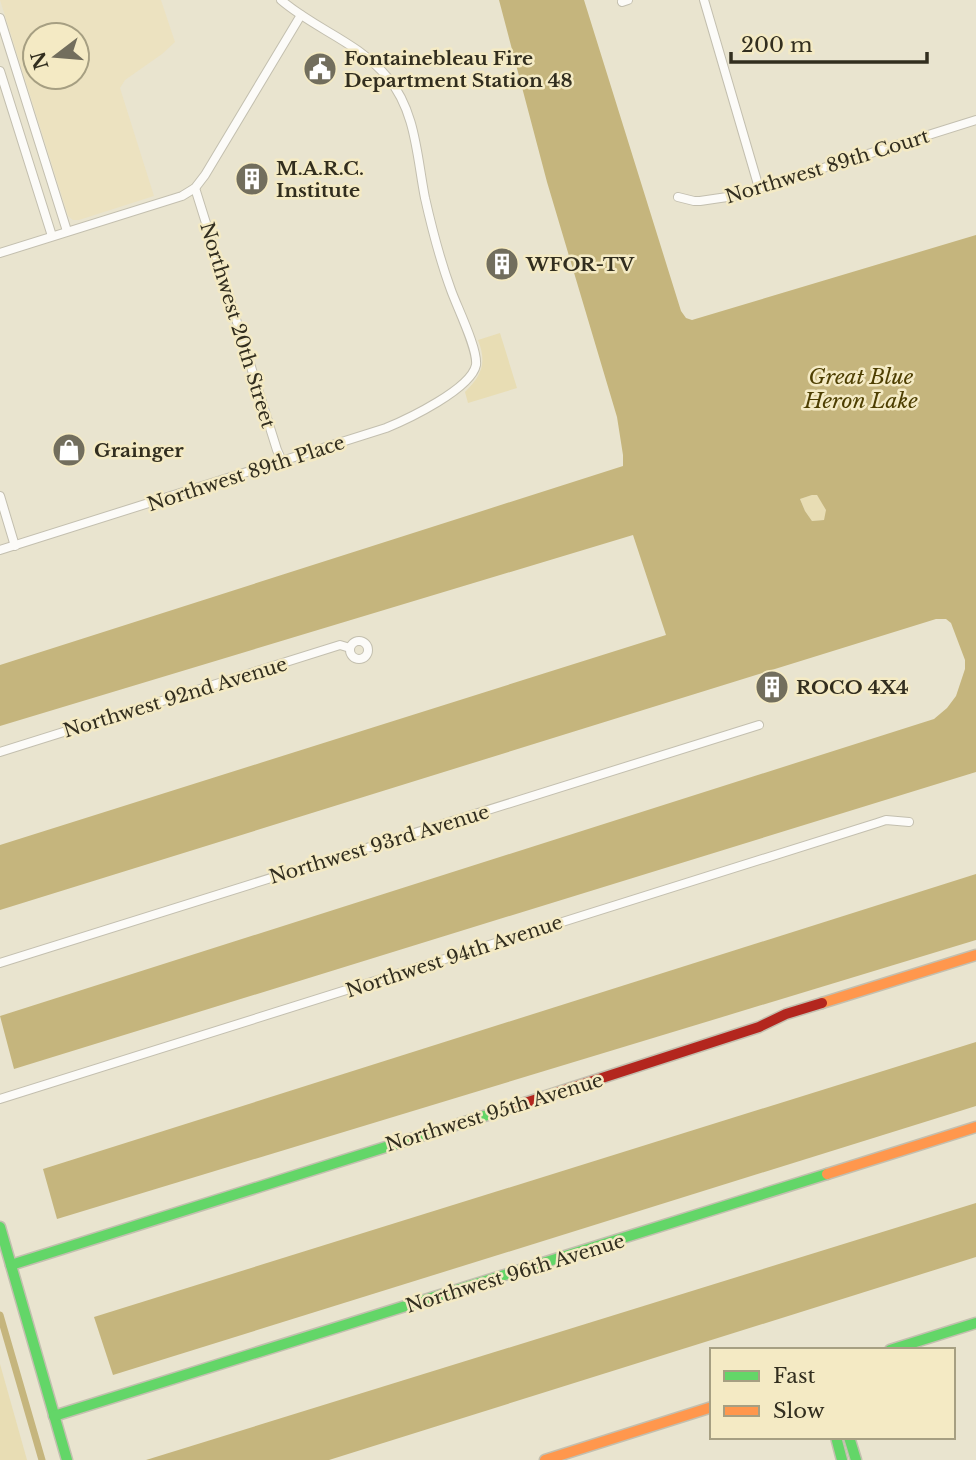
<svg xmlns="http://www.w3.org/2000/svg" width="976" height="1460" font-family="'Libre Baskerville',serif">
  <rect width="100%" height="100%" fill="#e9e4cf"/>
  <path fill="#ece2c0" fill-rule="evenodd" d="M0,0H161L175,42L162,54L125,80L120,88L154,196L79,220H73L68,216ZM35,35H77V77H35Z"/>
  <g fill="#e8ddb4">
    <path d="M500,333L517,388L468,403L465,392C482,375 487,363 478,340Z"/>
    <path d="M812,495H817L827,510L824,520L812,521L805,511L800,499Z"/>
    <path d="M0,1364L27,1460H0Z"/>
  </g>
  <g fill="#c5b57d" fill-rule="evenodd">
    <path d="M499,0H584L681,311L686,318L692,320L976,235V772L14,1069L0,1016L934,719L947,708L956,696L965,669V660L951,623L946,619H936L0,910V845L666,635L633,535L0,726V665L623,466V455L617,417L547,182ZM812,495H817L826,510L824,520L812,521L805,511L800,499Z"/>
    <path d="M976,874V940L57,1219L43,1169Z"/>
    <path d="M976,1042V1106L113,1375L94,1317Z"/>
    <path d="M976,1203V1257L329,1460H146Z"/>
  </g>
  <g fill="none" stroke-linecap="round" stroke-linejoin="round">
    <path stroke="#c5b57d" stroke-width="7" d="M0,1315L42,1460"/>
    <defs>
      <g id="street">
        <path d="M704,0L759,188"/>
        <path d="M622,2L628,0"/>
        <path d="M0,18L67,231"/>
        <path d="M0,71L52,236"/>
        <path d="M195,188L277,450L282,461"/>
        <path d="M678,197L694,201H700L734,196L976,120"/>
        <path d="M0,253L182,196L195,188L205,175L301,15"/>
        <path d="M0,496L15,546"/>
        <path d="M0,550L386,428C408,419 471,389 476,365C478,349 457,307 451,290C440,260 432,229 425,198C417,158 416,111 388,78C357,41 316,30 281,0"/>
        <circle cx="359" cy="650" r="9"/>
        <path d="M0,752L340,645L350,648"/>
        <path d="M0,963L759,725"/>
        <path d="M0,1099L877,823L886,820L909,822"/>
      </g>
      <g id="fast">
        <path d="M0,1227L67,1460"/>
        <path d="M11,1265L500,1111"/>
        <path d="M890,1350L976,1323"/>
        <path d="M54,1416L827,1174"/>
        <path d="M836,1437L842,1460"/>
        <path d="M849,1437L856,1460"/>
      </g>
      <g id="slow">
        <path d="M822,1003L976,955"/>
        <path d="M827,1174L976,1127"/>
        <path d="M545,1460L712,1407"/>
      </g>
      <path id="jam" d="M500,1111L759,1027L786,1014L822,1003"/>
    </defs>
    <use href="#street" stroke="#c3bfaf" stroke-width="10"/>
    <use href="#fast" stroke="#c3bfaf" stroke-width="13"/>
    <use href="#slow" stroke="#c3bfaf" stroke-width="13"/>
    <use href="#jam" stroke="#c3bfaf" stroke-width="13"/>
    <use href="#street" stroke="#fcfbf8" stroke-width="8"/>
    <use href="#fast" stroke="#63d668" stroke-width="10"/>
    <use href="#slow" stroke="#ff974d" stroke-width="10"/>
    <use href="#jam" stroke="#b3261e" stroke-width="10"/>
  </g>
  <defs>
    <symbol id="civic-disc" viewBox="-11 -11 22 22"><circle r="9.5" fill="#726e5d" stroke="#f4eac4"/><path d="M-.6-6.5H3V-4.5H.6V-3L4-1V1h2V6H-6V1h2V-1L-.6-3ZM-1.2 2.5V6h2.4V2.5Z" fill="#fff"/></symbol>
    <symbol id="building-disc" viewBox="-11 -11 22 22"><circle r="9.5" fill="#726e5d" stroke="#f4eac4"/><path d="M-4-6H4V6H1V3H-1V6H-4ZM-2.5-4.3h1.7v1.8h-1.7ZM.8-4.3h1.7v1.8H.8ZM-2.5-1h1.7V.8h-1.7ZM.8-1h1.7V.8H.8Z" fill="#fff"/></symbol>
    <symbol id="shop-disc" viewBox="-11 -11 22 22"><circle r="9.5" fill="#726e5d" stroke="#f4eac4"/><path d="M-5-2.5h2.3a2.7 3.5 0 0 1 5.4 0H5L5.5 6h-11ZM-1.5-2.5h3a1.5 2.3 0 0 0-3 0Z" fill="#fff"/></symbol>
  </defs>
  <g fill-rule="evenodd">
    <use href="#civic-disc" x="301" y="50" width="38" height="38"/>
    <use href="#building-disc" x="233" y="160" width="38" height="38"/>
    <use href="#building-disc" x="483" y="245" width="38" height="38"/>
    <use href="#shop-disc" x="50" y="431" width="38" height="38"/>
    <use href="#building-disc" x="753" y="668" width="38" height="38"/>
  </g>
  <g text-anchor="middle" stroke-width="5" stroke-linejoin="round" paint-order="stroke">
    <g font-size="19" font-weight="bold" fill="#322e1f" stroke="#f4eac4" text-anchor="start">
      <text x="344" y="65">Fontainebleau Fire<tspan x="344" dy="22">Department Station 48</tspan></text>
      <text x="276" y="175">M.A.R.C.<tspan x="276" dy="22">Institute</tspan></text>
      <text x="526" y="271">WFOR-TV</text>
      <text x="94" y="457">Grainger</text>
      <text x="796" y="694">ROCO 4X4</text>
    </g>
    <g font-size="19" fill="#322e1f" stroke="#f4eac4">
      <text transform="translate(827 166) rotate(-17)" y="7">Northwest 89th Court</text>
      <text transform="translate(238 325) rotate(73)" y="7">Northwest 20th Street</text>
      <text transform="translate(246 473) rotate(-18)" y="7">Northwest 89th Place</text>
      <text transform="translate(175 697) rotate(-17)" y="7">Northwest 92nd Avenue</text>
      <text transform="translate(379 844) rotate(-17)" y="7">Northwest 93rd Avenue</text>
      <text transform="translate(454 956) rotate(-18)" y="7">Northwest 94th Avenue</text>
      <text transform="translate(494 1112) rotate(-17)" y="7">Northwest 95th Avenue</text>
      <text transform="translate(515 1273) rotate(-17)" y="7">Northwest 96th Avenue</text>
    </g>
    <g font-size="21" font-style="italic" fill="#4d3e01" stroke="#f4eac4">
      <text x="861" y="384">Great Blue<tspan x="861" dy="24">Heron Lake</tspan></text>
    </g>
  </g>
  <rect x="710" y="1348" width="245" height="91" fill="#f4eac4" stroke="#a69f82" stroke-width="2"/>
  <rect x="724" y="1371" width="35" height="10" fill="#63d668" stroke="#a69f82" stroke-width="2"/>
  <text x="773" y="1383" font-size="21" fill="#322e1f">Fast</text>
  <rect x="724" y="1406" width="35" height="10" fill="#ff974d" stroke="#a69f82" stroke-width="2"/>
  <text x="773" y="1418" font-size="21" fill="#322e1f">Slow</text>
  <g transform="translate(56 56) rotate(254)"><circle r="33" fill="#f4eac4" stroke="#a69f82" stroke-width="2"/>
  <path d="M0-5L12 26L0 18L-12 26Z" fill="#726e5d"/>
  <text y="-10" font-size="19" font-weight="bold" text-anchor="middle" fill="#322e1f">N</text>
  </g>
  <path d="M731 52v10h196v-10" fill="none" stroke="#322e1f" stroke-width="3.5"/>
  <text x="741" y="52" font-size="21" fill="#322e1f" stroke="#f4eac4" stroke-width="5" paint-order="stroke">200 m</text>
</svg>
